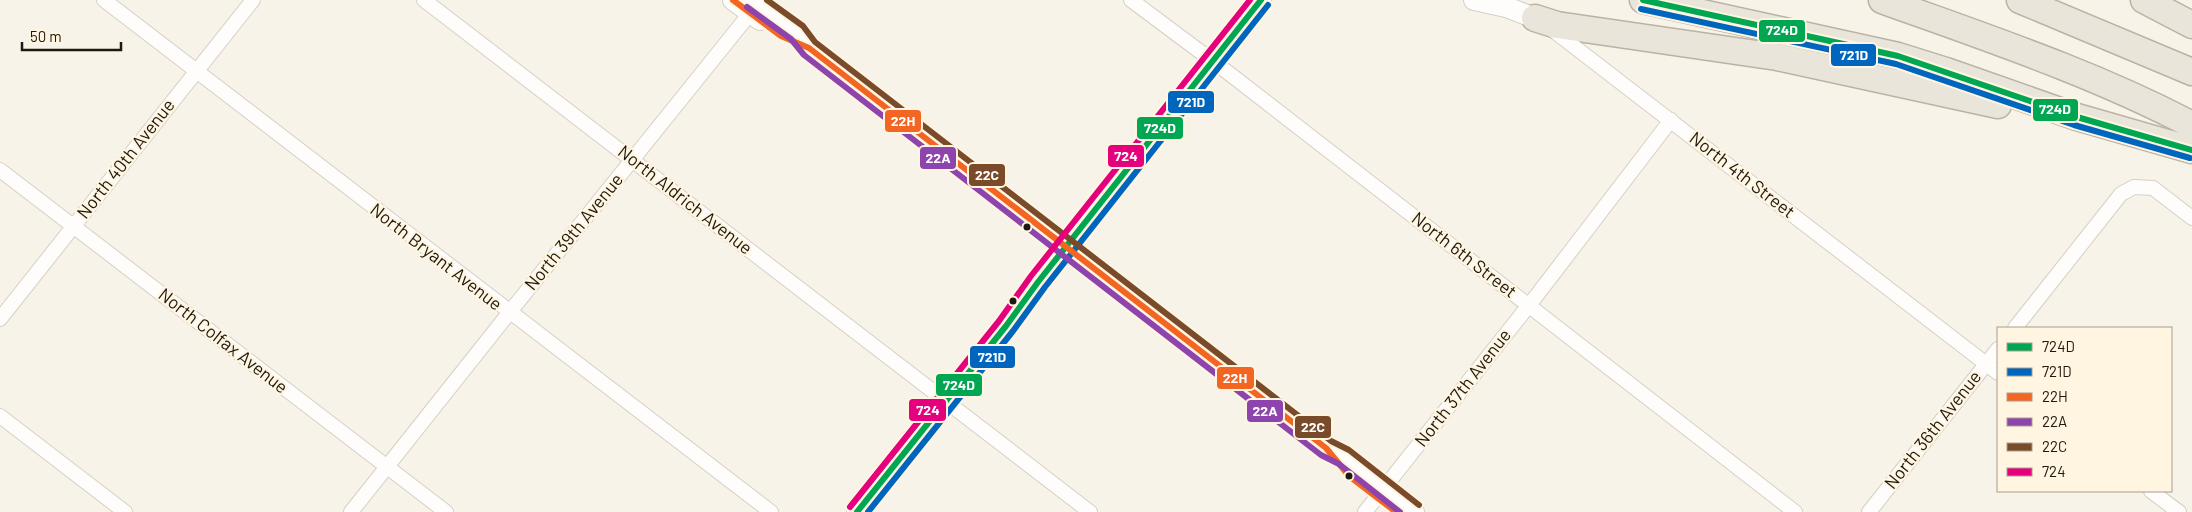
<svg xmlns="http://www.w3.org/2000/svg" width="2192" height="512" font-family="Barlow,sans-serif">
  <rect width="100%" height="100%" fill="#f8f3e8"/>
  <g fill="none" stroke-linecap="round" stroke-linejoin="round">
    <defs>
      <g id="street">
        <path d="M104,0L771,512"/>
        <path d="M424,0L1090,512"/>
        <path d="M1131,0L1226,71L1795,512"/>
        <path d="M1550,28L1998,373"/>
        <path d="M0,170L446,512"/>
        <path d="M0,319L253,0"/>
        <path d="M2015,328L2121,194L2134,187L2153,188L2192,218"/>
        <path d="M0,416L125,512"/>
        <path d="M2151,491L2179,512"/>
        <path d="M351,512L509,313L756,6"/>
        <path d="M1365,512L1537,295L1671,120"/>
        <path d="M1869,512L1998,349"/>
      </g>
      <g id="secondary">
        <path d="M733,0L760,20"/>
        <path d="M752,0L797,33L809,48L1326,448L1344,457L1414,512"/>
        <path d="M1474,0L1506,7L1535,18"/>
        <path d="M857,512L1006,326L1038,282L1077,235L1261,0"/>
      </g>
      <g id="highway">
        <path d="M1643,0L1898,56L1946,71L2077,117L2192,150"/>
        <path d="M1882,0C1987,38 2093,73 2192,125"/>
        <path d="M2020,0L2192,72"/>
        <path d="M2144,0L2192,25"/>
        <path d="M1535,18L1557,25L1777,57L1998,105"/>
      </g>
    </defs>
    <use href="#street" stroke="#d5d0c6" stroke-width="16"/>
    <use href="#secondary" stroke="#d5d0c6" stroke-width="22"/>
    <use href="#highway" stroke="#bab3a3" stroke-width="29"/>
    <use href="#street" stroke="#fefdfc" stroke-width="14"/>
    <use href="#secondary" stroke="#fefdfc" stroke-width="20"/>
    <use href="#highway" stroke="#eae5da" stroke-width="26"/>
    <defs>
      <g id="bus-1">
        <path d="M1643,0L1898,56L2077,117L2192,150"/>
        <path d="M857,512L1006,326L1038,282L1261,0"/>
      </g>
      <g id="bus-2">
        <path d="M1641,9L1896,64L2074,125L2190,158"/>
        <path d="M868,512L1013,331L1045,287L1268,5"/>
      </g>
      <path id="bus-3" d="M733,0L781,36L809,48L1326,448L1349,476L1396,512"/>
      <path id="bus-4" d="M747,7L791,39L804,55L1321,455L1339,464L1400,512"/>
      <path id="bus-5" d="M767,0L803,26L815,42L1331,441L1349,450L1419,505"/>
      <path id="bus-6" d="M850,507L999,321L1031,276L1250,0"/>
    </defs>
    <use href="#bus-1" stroke="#fff5e1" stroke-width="10"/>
    <use href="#bus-2" stroke="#fff5e1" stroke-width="10"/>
    <use href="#bus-3" stroke="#fff5e1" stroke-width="10"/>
    <use href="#bus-4" stroke="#fff5e1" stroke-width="10"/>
    <use href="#bus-5" stroke="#fff5e1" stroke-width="10"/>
    <use href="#bus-6" stroke="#fff5e1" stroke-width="10"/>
    <use href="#bus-1" stroke="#00a651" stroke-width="6"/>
    <use href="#bus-2" stroke="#0065bd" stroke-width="6"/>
    <use href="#bus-3" stroke="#f26522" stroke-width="6"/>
    <use href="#bus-4" stroke="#8e44ad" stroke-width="6"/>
    <use href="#bus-5" stroke="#7a4b2a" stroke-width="6"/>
    <use href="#bus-6" stroke="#e5007d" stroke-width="6"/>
  </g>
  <g fill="#1d1910" stroke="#fff5e1" stroke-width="2">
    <circle cx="1027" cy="227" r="4.5"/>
    <circle cx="1013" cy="301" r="4.5"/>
    <circle cx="1349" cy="476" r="4.5"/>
  </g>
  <g text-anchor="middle" stroke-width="4.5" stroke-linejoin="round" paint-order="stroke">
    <g font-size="18" fill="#1d1910" stroke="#fff5e1">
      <text transform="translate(126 159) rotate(-52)" y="6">North 40th Avenue</text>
      <text transform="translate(1742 175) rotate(38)" y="6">North 4th Street</text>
      <text transform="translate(685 200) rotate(38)" y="6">North Aldrich Avenue</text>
      <text transform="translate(574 232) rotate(-51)" y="6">North 39th Avenue</text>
      <text transform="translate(1464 255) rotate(38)" y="6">North 6th Street</text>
      <text transform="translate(436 257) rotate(38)" y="6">North Bryant Avenue</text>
      <text transform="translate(223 341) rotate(38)" y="6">North Colfax Avenue</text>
      <text transform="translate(1463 388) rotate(-52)" y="6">North 37th Avenue</text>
      <text transform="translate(1933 430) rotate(-52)" y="6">North 36th Avenue</text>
    </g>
  </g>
  <g stroke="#fff5e1" stroke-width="2">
    <rect x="1758" y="19" width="48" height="24" rx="5" fill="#00a651"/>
    <rect x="1830" y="43" width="47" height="24" rx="5" fill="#0065bd"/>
    <rect x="1167" y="90" width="48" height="24" rx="5" fill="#0065bd"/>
    <rect x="2032" y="98" width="47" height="24" rx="5" fill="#00a651"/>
    <rect x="884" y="109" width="38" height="24" rx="5" fill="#f26522"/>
    <rect x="1136" y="116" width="48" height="24" rx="5" fill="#00a651"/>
    <rect x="1107" y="144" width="38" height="24" rx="5" fill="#e5007d"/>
    <rect x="919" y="146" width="38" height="24" rx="5" fill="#8e44ad"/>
    <rect x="968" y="163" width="38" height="24" rx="5" fill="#7a4b2a"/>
    <rect x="969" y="345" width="47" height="24" rx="5" fill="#0065bd"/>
    <rect x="1216" y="366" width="39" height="24" rx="5" fill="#f26522"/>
    <rect x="935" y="373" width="48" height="24" rx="5" fill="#00a651"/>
    <rect x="908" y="398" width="39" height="24" rx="5" fill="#e5007d"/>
    <rect x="1246" y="399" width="38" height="24" rx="5" fill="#8e44ad"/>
    <rect x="1294" y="415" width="38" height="24" rx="5" fill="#7a4b2a"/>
  </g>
  <g font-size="14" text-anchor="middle" font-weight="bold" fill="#fff">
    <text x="1782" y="35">724D</text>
    <text x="1854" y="60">721D</text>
    <text x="1191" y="107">721D</text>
    <text x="2055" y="114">724D</text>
    <text x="903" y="126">22H</text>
    <text x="1160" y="133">724D</text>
    <text x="1126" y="161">724</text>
    <text x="938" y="163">22A</text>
    <text x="987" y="180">22C</text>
    <text x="992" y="362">721D</text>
    <text x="1235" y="383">22H</text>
    <text x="959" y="390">724D</text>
    <text x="928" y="415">724</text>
    <text x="1265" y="416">22A</text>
    <text x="1313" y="432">22C</text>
  </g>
  <rect x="1997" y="327" width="175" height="165" fill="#fff5e1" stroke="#a59d8d"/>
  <rect x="2007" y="343" width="25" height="8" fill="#00a651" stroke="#a59d8d"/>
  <text x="2042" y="352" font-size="15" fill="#1d1910">724D</text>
  <rect x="2007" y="368" width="25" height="8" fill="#0065bd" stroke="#a59d8d"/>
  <text x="2042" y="377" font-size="15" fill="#1d1910">721D</text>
  <rect x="2007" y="393" width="25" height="8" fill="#f26522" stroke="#a59d8d"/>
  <text x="2042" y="402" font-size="15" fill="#1d1910">22H</text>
  <rect x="2007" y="418" width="25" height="8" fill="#8e44ad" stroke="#a59d8d"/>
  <text x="2042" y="427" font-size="15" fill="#1d1910">22A</text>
  <rect x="2007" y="443" width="25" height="8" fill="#7a4b2a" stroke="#a59d8d"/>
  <text x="2042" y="452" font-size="15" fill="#1d1910">22C</text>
  <rect x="2007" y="468" width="25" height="8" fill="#e5007d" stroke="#a59d8d"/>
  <text x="2042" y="477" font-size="15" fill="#1d1910">724</text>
  <path d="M22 42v8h99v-8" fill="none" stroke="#1d1910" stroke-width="2.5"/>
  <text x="30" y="42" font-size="15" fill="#1d1910" stroke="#fff5e1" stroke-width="4" paint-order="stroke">50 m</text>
</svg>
